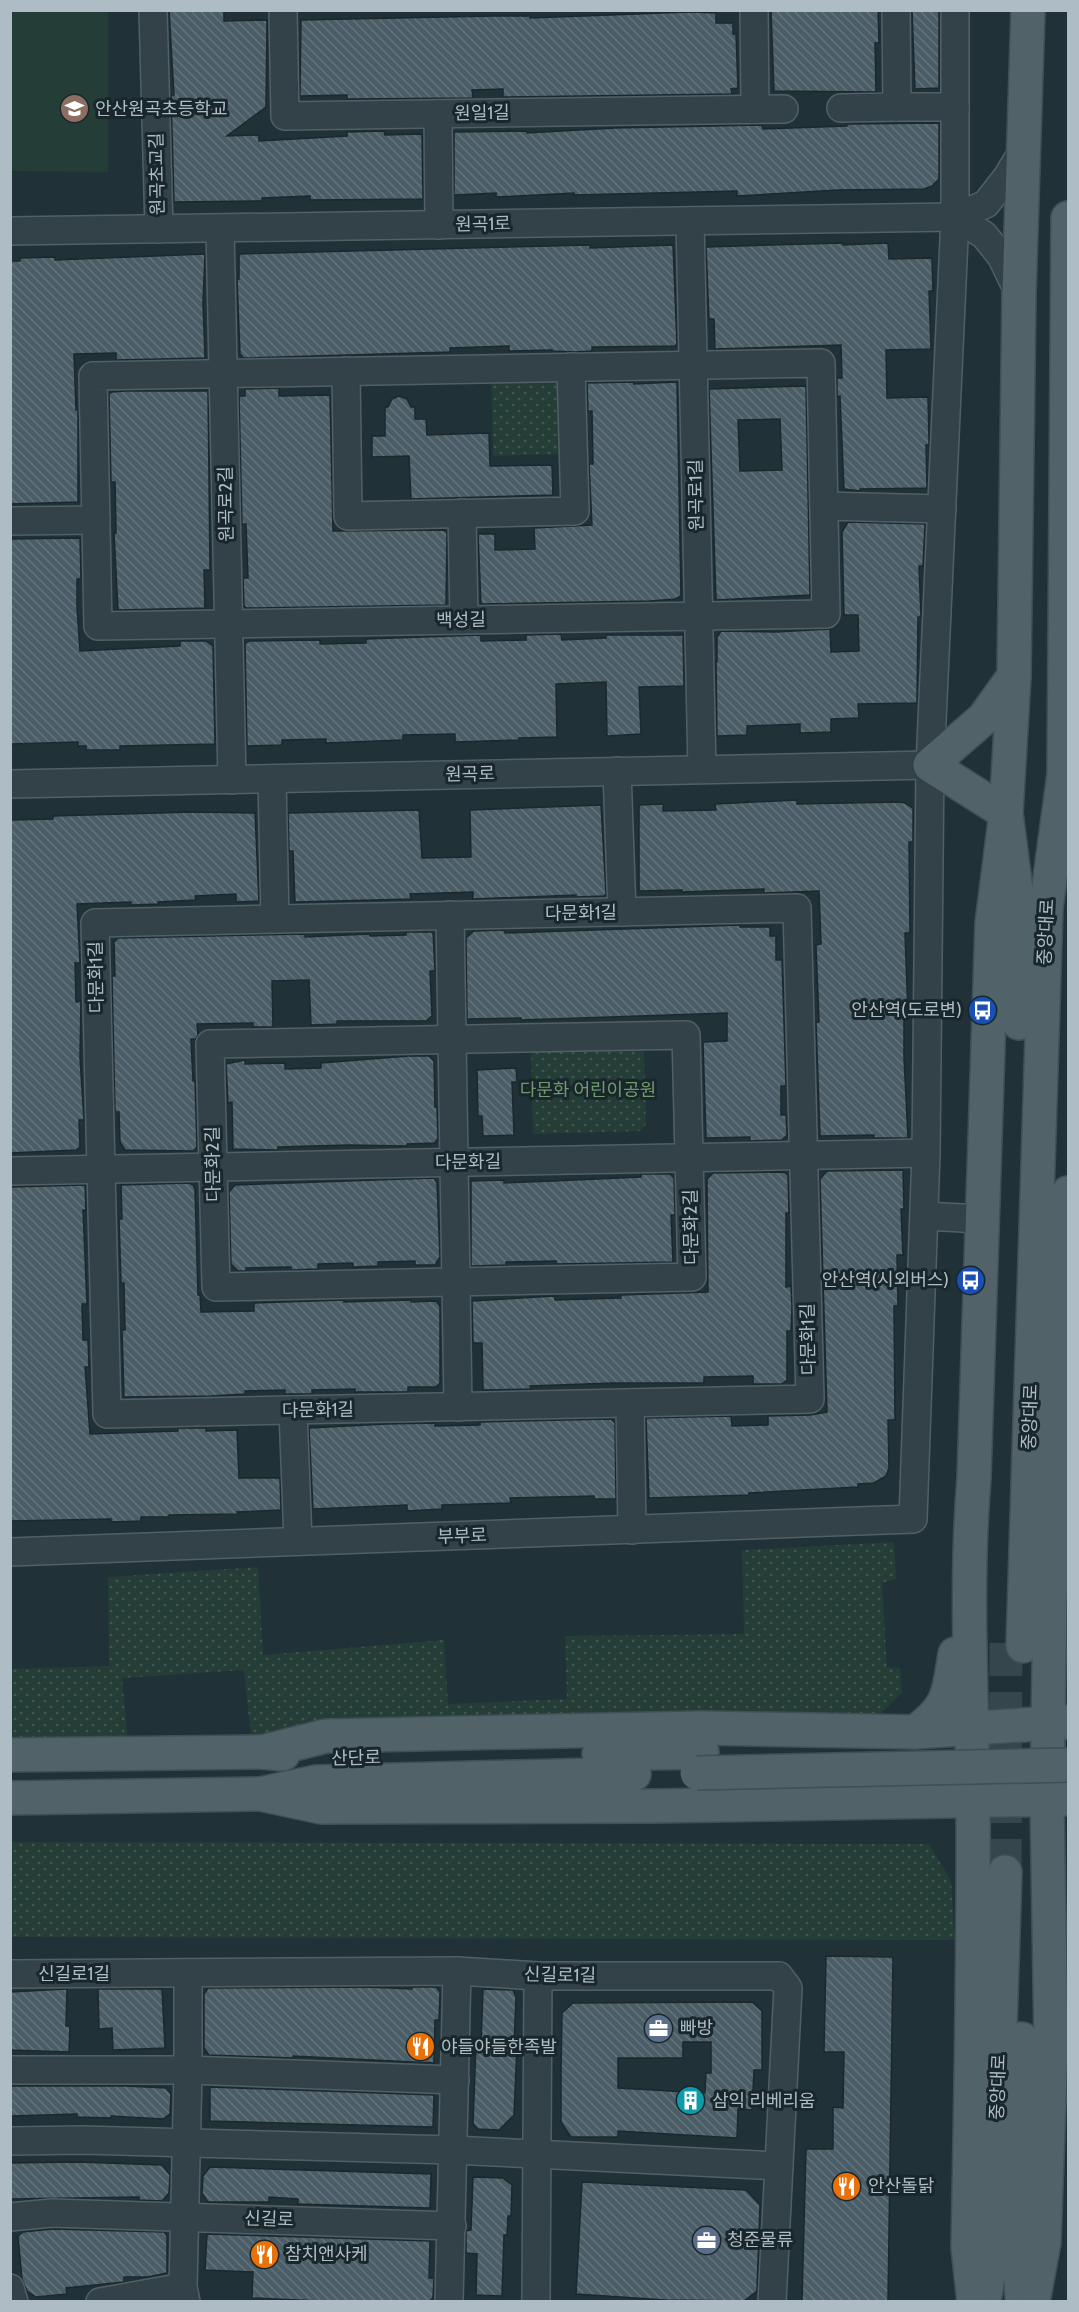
<svg xmlns="http://www.w3.org/2000/svg" width="1079" height="2312" font-family="Cabin,'Noto Sans KR',sans-serif">
  <defs>
    <pattern id="park-dots" width="8" height="8" patternUnits="userSpaceOnUse" patternTransform="scale(1.5)"><rect width="8" height="8" fill="#253d37"/><path d="M2 2h.1M6 6h.1" fill="none" stroke="#425752" stroke-width="1.8" stroke-linecap="round"/></pattern>
    <pattern id="building-back-hatch" width="6" height="6" patternUnits="userSpaceOnUse" patternTransform="scale(1.5)"><rect width="6" height="6" fill="#4b5e67"/><path d="M-1 5l2 2M0 0l6 6M5-1l2 2" fill="none" stroke="#62737b"/></pattern>
  </defs>
  <rect width="100%" height="100%" fill="#203138"/>
  <g fill="url(#park-dots)">
    <path d="M491,377L560,381L563,454L493,456Z"/>
    <path d="M637,1047L644,1053L646,1124L640,1131L533,1134L531,1049Z"/>
    <path d="M894,1542L896,1579L882,1583L887,1667L900,1668L902,1693L875,1719L251,1736L244,1670L122,1678L128,1743H11L10,1669L109,1666L108,1577L258,1567L263,1655L444,1640L448,1704L567,1699L565,1636L744,1634L742,1550Z"/>
    <path d="M11,1842L929,1844L951,1881L955,1940L11,1937Z"/>
  </g>
  <path fill="#253d37" d="M11,10L108,11V172L11,171Z"/>
  <g fill="url(#building-back-hatch)" stroke="#1b292f" stroke-width="1.5" fill-rule="evenodd">
    <path d="M169,10H224V21L267,20L266,107L227,136L259,135V141L347,136V132L384,131L385,135L422,134L423,199L310,200V196L262,198V201L174,202L171,95H174Z"/>
    <path d="M771,10H878L879,43H875L876,92L774,91Z"/>
    <path d="M912,10H939V88L915,89Z"/>
    <path d="M690,12L716,13V23H733V34H736L738,88L731,89L732,94L503,97V89L472,90L473,98L347,99V95L300,96L301,20L493,16H530V18Z"/>
    <path d="M939,123V179L932,186L924,189L838,190L737,196V191L574,195V193L496,197V193L454,195V132L527,131V133L615,128L762,125L763,129L847,126V124Z"/>
    <path d="M843,243V245L888,243L889,259L932,258L933,291H929L931,349L886,350L887,398L928,397L929,440V445H926L927,488L860,489V491L844,489L840,396L837,397V378H842L841,345L715,349L714,319H709L706,247Z"/>
    <path d="M590,245V248L673,245L677,344L675,346L592,347V351L575,352L552,351V350L509,351V346L450,348V352L244,358L240,354L237,279H239V254Z"/>
    <path d="M205,254L203,302L205,358L116,360V353L74,354L76,410H78V502L10,504V261H20V258L55,257V260Z"/>
    <path d="M634,382V384L677,382L681,596L675,599L650,601L481,604L478,534H495V550L535,549L534,528L592,525L589,464H593L592,411H588L587,383Z"/>
    <path d="M806,386L810,595L716,600L709,389ZM780,419L782,470L740,471L738,420Z"/>
    <path d="M279,388V396L330,395L333,531L443,530L447,532L446,605L246,608L244,605L243,578H248L246,524H242L239,396H245V389Z"/>
    <path d="M126,391H208L210,570H204L205,608L118,610L114,533H116L115,482H111L109,394L112,392Z"/>
    <path d="M399,396L407,399L411,407H415V419H426L427,435L489,433L490,466L552,465L553,495L411,499L409,456L372,457V436H385V407H388L392,399Z"/>
    <path d="M848,522L925,524L923,566H919L921,617H918L917,703L858,704L859,718L831,719V732L800,733V724L747,726V735L717,736L716,662H717V637L721,631L776,632L830,629L831,652L859,651L858,615H844L842,532Z"/>
    <path d="M80,538L81,579H77V607L80,651L180,646V641H206L213,646L215,744L120,746V750H86V746H78V742L10,744V539Z"/>
    <path d="M561,634L562,640L606,638V635H683L684,686L639,687L641,734L607,736L606,682L556,684L557,737L519,738V740L455,742V734L403,735V740L326,743V739L282,740V745L247,746L245,644L249,641L320,640V644L366,643V639L481,635V641L526,640V635Z"/>
    <path d="M797,800V804L899,802L905,803L913,808V842H909L910,933H905L908,1015H904V1057L908,1138H874V1135L820,1136L816,1022H819L816,945L821,944L819,891L764,893V889L682,892V890L639,891V805L663,804V811L716,810L715,804Z"/>
    <path d="M601,805L606,894L604,896L576,897V895L473,899V892L410,894L411,899L295,902L293,851H289L288,813L419,810L422,858L471,857L470,810Z"/>
    <path d="M193,812L255,813L259,901L236,902V894L195,896L196,900L158,902V904L131,905V902L77,904L80,963H75L76,1002L81,1001L80,1058L84,1120H79L80,1147L76,1150L10,1153V820L53,819V816Z"/>
    <path d="M740,925V927H770V936H776V960H782L786,1086H781V1115H786L787,1135L782,1140L750,1141V1137L706,1138L703,1042L727,1041V1013L521,1020V1018L467,1019L466,938L474,931L505,930V933Z"/>
    <path d="M406,932H433L435,971H430L432,1016L426,1021H337V1024L311,1025L309,980L272,981L273,1027H253V1023L197,1024L198,1035L196,1039H191L193,1081H195L197,1147L193,1151L125,1150L120,1142L119,1112H115L112,976H115L114,942L118,938L305,934V937L369,934L370,936L406,935Z"/>
    <path d="M409,1056H429L434,1061L435,1107H437L438,1138L435,1143L407,1144V1146L349,1145L278,1147V1150L233,1149L232,1102L228,1103L226,1064L245,1060V1064L285,1063V1069L321,1068V1063Z"/>
    <path d="M516,1068L517,1082H512L514,1135L483,1136L482,1116H478L477,1070Z"/>
    <path d="M903,1170L904,1209H901L903,1255H897L898,1306H894L895,1420H888L889,1468L886,1476L874,1483L858,1484V1487L749,1493V1495L649,1498L646,1418L731,1416L732,1426L768,1425V1416L810,1415L827,1412L820,1179L827,1171Z"/>
    <path d="M784,1172L788,1175L789,1213H786V1287L791,1286L792,1307L791,1331H787V1380L782,1384H753V1376L704,1377V1383H613L530,1386L531,1389L483,1390L482,1343H473L472,1301L555,1296V1300L621,1298V1295L708,1292L707,1179L713,1173Z"/>
    <path d="M641,1174H670L674,1178L675,1215H671L673,1262L556,1264V1261L506,1262V1265L471,1266V1181L504,1180V1183L553,1181L641,1177Z"/>
    <path d="M434,1178L437,1183L440,1257L435,1265H415V1261L378,1262V1266L353,1267V1263L318,1264V1269L291,1270V1267L246,1268V1271H238L231,1264L229,1192L235,1185Z"/>
    <path d="M189,1183L193,1185L195,1189L198,1295H200L201,1312L254,1311V1303L344,1300V1302L411,1300V1302L436,1301L440,1306V1383L436,1387H408V1392H355V1389L312,1390V1394H285V1390L245,1391V1394L211,1396L124,1397L122,1330H125L124,1283H121L119,1219H122L121,1185Z"/>
    <path d="M85,1185L86,1210H83L87,1304H82L83,1340H88L89,1367H85L90,1434L178,1431V1428H206V1431L237,1430L239,1478H280L281,1510L237,1512L238,1514L169,1515V1517H141V1521L111,1522V1519L10,1521V1187Z"/>
    <path d="M611,1419L615,1423L616,1499H594V1496L510,1498L511,1503L442,1505V1509L407,1511V1505L313,1509L309,1428L386,1424L435,1423V1426L480,1425V1422Z"/>
    <path d="M826,1956L893,1957L888,2301H802L806,2149H833V2107L843,2108L844,2052H824Z"/>
    <path d="M367,1987L412,1989V1987H436L440,1992L439,2020H435L434,2063L293,2056V2058L209,2055L204,2048V1994L208,1988Z"/>
    <path d="M67,1989L66,2026H70L69,2052L10,2050V1992Z"/>
    <path d="M98,1989H162L165,2048L113,2050L112,2028L99,2029Z"/>
    <path d="M483,1989L513,1990L516,1997L514,2045H517L514,2115L499,2130L478,2129L473,2124L476,2044H481Z"/>
    <path d="M752,2002L762,2011V2070H754L752,2110L738,2109L737,2138L618,2131V2137H571L561,2122V2073L562,2013L573,2003ZM683,2042H711V2073H706L705,2093L618,2088V2058H683Z"/>
    <path d="M10,2086H126L166,2088L171,2094L170,2114L163,2119L111,2116V2118L77,2117V2114L10,2116Z"/>
    <path d="M210,2087L434,2095L433,2127L210,2121Z"/>
    <path d="M77,2162L162,2165L170,2175L169,2193L162,2201L139,2200V2197L10,2199V2163Z"/>
    <path d="M210,2167L431,2174L430,2208L298,2204V2199L269,2197V2202H208L202,2193L203,2176Z"/>
    <path d="M473,2177L503,2178L512,2185L511,2216H508L507,2235H504L502,2296L476,2295L477,2254L466,2253V2231L471,2230Z"/>
    <path d="M582,2182L746,2190L760,2205L757,2291L744,2301L666,2300L576,2294Z"/>
    <path d="M52,2229L164,2232L167,2236V2273L148,2277H124V2282L66,2288L67,2294L36,2297L27,2291L22,2279L18,2236L23,2232Z"/>
    <path d="M207,2234L430,2241L429,2278H434L433,2298L430,2301H320L252,2298L253,2272L205,2270Z"/>
  </g>
  <g fill="none" stroke-linecap="round" stroke-linejoin="round">
    <path stroke="#35464d" stroke-width="33" stroke-dasharray="33 16" stroke-linecap="butt" d="M1005,1872L1006,1643"/>
    <defs>
      <g id="minor">
        <path d="M153,10L159,229"/>
        <path d="M283,10L285,116L784,109"/>
        <path d="M754,10L755,109"/>
        <path d="M897,107H955"/>
        <path d="M841,108L897,107L896,10"/>
        <path d="M438,114L439,225"/>
        <path d="M955,217L984,235L1001,256L1019,293"/>
        <path d="M690,221L702,769"/>
        <path d="M220,228L232,780"/>
        <path d="M10,231L955,217L986,204L1007,177L1024,149"/>
        <path d="M821,363L826,614L98,626L93,376Z"/>
        <path d="M346,371L348,516L575,511L571,367"/>
        <path d="M824,506L942,509"/>
        <path d="M462,513L464,620"/>
        <path d="M10,521L96,520"/>
        <path d="M617,771L622,912"/>
        <path d="M272,779L275,919"/>
        <path d="M10,784L930,765"/>
        <path d="M797,908L810,1399L107,1414L95,923Z"/>
        <path d="M450,915L458,1407"/>
        <path d="M686,1035L692,1277L216,1287L210,1044Z"/>
        <path d="M10,1171L926,1153"/>
        <path d="M925,1216L981,1219"/>
        <path d="M630,1403L632,1530"/>
        <path d="M293,1410L298,1541"/>
        <path d="M10,1552L913,1519L926,1153L930,765L955,217V10"/>
        <path d="M10,1974L457,1971L538,1976H779L788,1988L772,2302"/>
        <path d="M10,2070H188L455,2080"/>
        <path d="M10,2141L83,2140L452,2150L779,2166"/>
        <path d="M10,2217L52,2213L452,2226"/>
        <path d="M10,2288L14,2302"/>
        <path d="M100,2302L183,2287"/>
        <path d="M186,2302L183,2287L188,2070V1973"/>
        <path d="M449,2302L457,1971"/>
        <path d="M536,2302L538,1976"/>
      </g>
      <g id="major">
        <path d="M1014,676L984,718L930,765L1006,813L1021,929L1019,1023"/>
        <path d="M1023,1646L1046,908L1064,774L1068,218"/>
        <path d="M915,1732C949,1708 949,1693 955,1654"/>
        <path d="M262,1752L326,1736L702,1728L915,1732L1068,1722"/>
        <path d="M599,1754L702,1752"/>
        <path d="M10,1755L262,1752L283,1754"/>
        <path d="M260,1794L321,1807L654,1806L1068,1799"/>
        <path d="M10,1798L260,1794L316,1782L634,1774"/>
        <path d="M985,2295L993,2244L1005,1872"/>
        <path d="M1022,2297L1018,2241L1022,2039"/>
        <path d="M974,2302L968,2247C971,2099 974,1950 973,1801C972,1694 965,1586 974,1478L992,923L1006,813L1014,676L1019,293L1028,10"/>
        <path d="M1033,2302L1044,2242L1051,2044L1047,1799L1050,1593L1054,1547L1068,1193"/>
      </g>
    </defs>
    <use href="#minor" stroke="#516066" stroke-width="30"/>
    <use href="#major" stroke="#404e55" stroke-width="36"/>
    <use href="#minor" stroke="#334248" stroke-width="27"/>
    <use href="#major" stroke="#516269" stroke-width="33"/>
    <defs>
      <path id="major-bridge" d="M697,1773L1068,1765"/>
    </defs>
    <use href="#major-bridge" stroke="#404e55" stroke-width="36" stroke-linecap="butt"/>
    <use href="#major-bridge" stroke="#516269" stroke-width="33"/>
  </g>
  <defs>
    <symbol id="school-disc" viewBox="-11 -11 22 22"><circle r="9.5" fill="#8d6e63" stroke="#19272d"/><path d="M0-5L7-2L0 1L-7-2ZM-4 1L0 2.5L4 1V4Q0 6-4 4Z" fill="#fff"/></symbol>
    <symbol id="bus-disc" viewBox="-11 -11 22 22"><circle r="9.5" fill="#1a4fb4" stroke="#19272d"/><path d="M-5-6H5V4H4V6H2V4H-2V6H-4V4H-5ZM-3.5-4V0h7V-4ZM-3.5 1.2v1.5H-2V1.2ZM2 1.2v1.5H3.5V1.2Z" fill="#fff"/></symbol>
    <symbol id="office-disc" viewBox="-11 -11 22 22"><circle r="9.5" fill="#5c6f8a" stroke="#19272d"/><path d="M-6-3h4V-5.5h4V-3h4V5H-6ZM-1-4.5V-3h2v-1.5ZM-6 0V1H6V0Z" fill="#fff"/></symbol>
    <symbol id="restaurant-disc" viewBox="-11 -11 22 22"><circle r="9.5" fill="#e8710a" stroke="#19272d"/><path d="M-5-6h1v4h1v-4h1v4h1v-4h1v5L-1.5 .5V6h-2V.5L-5-1ZM5-6V6H3V1.5H1.5Q1.5-4 5-6Z" fill="#fff"/></symbol>
    <symbol id="building-disc" viewBox="-11 -11 22 22"><circle r="9.5" fill="#0f9aa8" stroke="#19272d"/><path d="M-4-6H4V6H1V3H-1V6H-4ZM-2.5-4.3h1.7v1.8h-1.7ZM.8-4.3h1.7v1.8H.8ZM-2.5-1h1.7V.8h-1.7ZM.8-1h1.7V.8H.8Z" fill="#fff"/></symbol>
  </defs>
  <g fill-rule="evenodd">
    <use href="#school-disc" x="58" y="92" width="33" height="33"/>
    <use href="#bus-disc" x="966" y="994" width="33" height="33"/>
    <use href="#bus-disc" x="954" y="1264" width="33" height="33"/>
    <use href="#office-disc" x="642" y="2012" width="33" height="33"/>
    <use href="#restaurant-disc" x="404" y="2030" width="33" height="33"/>
    <use href="#building-disc" x="674" y="2084" width="33" height="33"/>
    <use href="#restaurant-disc" x="830" y="2170" width="33" height="33"/>
    <use href="#office-disc" x="690" y="2224" width="33" height="33"/>
    <use href="#restaurant-disc" x="248" y="2238" width="33" height="33"/>
  </g>
  <g text-anchor="middle" stroke-width="6" stroke-linejoin="round" paint-order="stroke">
    <g font-size="18" fill="#aebdc5" stroke="#19272d" text-anchor="start">
      <text x="95" y="115">안산원곡초등학교</text>
      <text x="962" y="1016" text-anchor="end">안산역(도로변)</text>
      <text x="949" y="1286" text-anchor="end">안산역(시외버스)</text>
      <text x="680" y="2034">빠방</text>
      <text x="441" y="2053">야들야들한족발</text>
      <text x="712" y="2107">삼익 리베리움</text>
      <text x="868" y="2192">안산돌닭</text>
      <text x="727" y="2246">청준물류</text>
      <text x="285" y="2260">참치앤사케</text>
    </g>
    <g font-size="18" fill="#aebdc5" stroke="#19272d">
      <text transform="translate(482 113) rotate(-1)" y="6">원일1길</text>
      <text transform="translate(157 174) rotate(-91)" y="6">원곡초교길</text>
      <text transform="translate(483 224) rotate(-1)" y="6">원곡1로</text>
      <text transform="translate(696 495) rotate(-91)" y="6">원곡로1길</text>
      <text transform="translate(226 504) rotate(-91)" y="6">원곡로2길</text>
      <text transform="translate(461 620) rotate(-1)" y="6">백성길</text>
      <text transform="translate(470 774) rotate(-1)" y="6">원곡로</text>
      <text transform="translate(581 913) rotate(-1)" y="6">다문화1길</text>
      <text transform="translate(1046 932) rotate(-87)" y="6">중앙대로</text>
      <text transform="translate(96 977) rotate(-91)" y="6">다문화1길</text>
      <text transform="translate(468 1162) rotate(-1)" y="6">다문화길</text>
      <text transform="translate(213 1164) rotate(-91)" y="6">다문화2길</text>
      <text transform="translate(691 1227) rotate(-91)" y="6">다문화2길</text>
      <text transform="translate(808 1339) rotate(-91)" y="6">다문화1길</text>
      <text transform="translate(318 1410) rotate(-1)" y="6">다문화1길</text>
      <text transform="translate(1030 1417) rotate(-88)" y="6">중앙대로</text>
      <text transform="translate(462 1536) rotate(-2)" y="6">부부로</text>
      <text transform="translate(356 1758) rotate(-1)" y="6">산단로</text>
      <text x="74" y="1980">신길로1길</text>
      <text transform="translate(560 1975) rotate(1)" y="6">신길로1길</text>
      <text transform="translate(998 2087) rotate(-88)" y="6">중앙대로</text>
      <text transform="translate(269 2219) rotate(2)" y="6">신길로</text>
    </g>
    <g font-size="18" fill="#709b6d" stroke="#19272d">
      <text x="588" y="1096">다문화 어린이공원</text>
    </g>
  </g>
  <rect width="1079" height="2312" fill="none" stroke="#aebdc5" stroke-width="24"/>
</svg>
